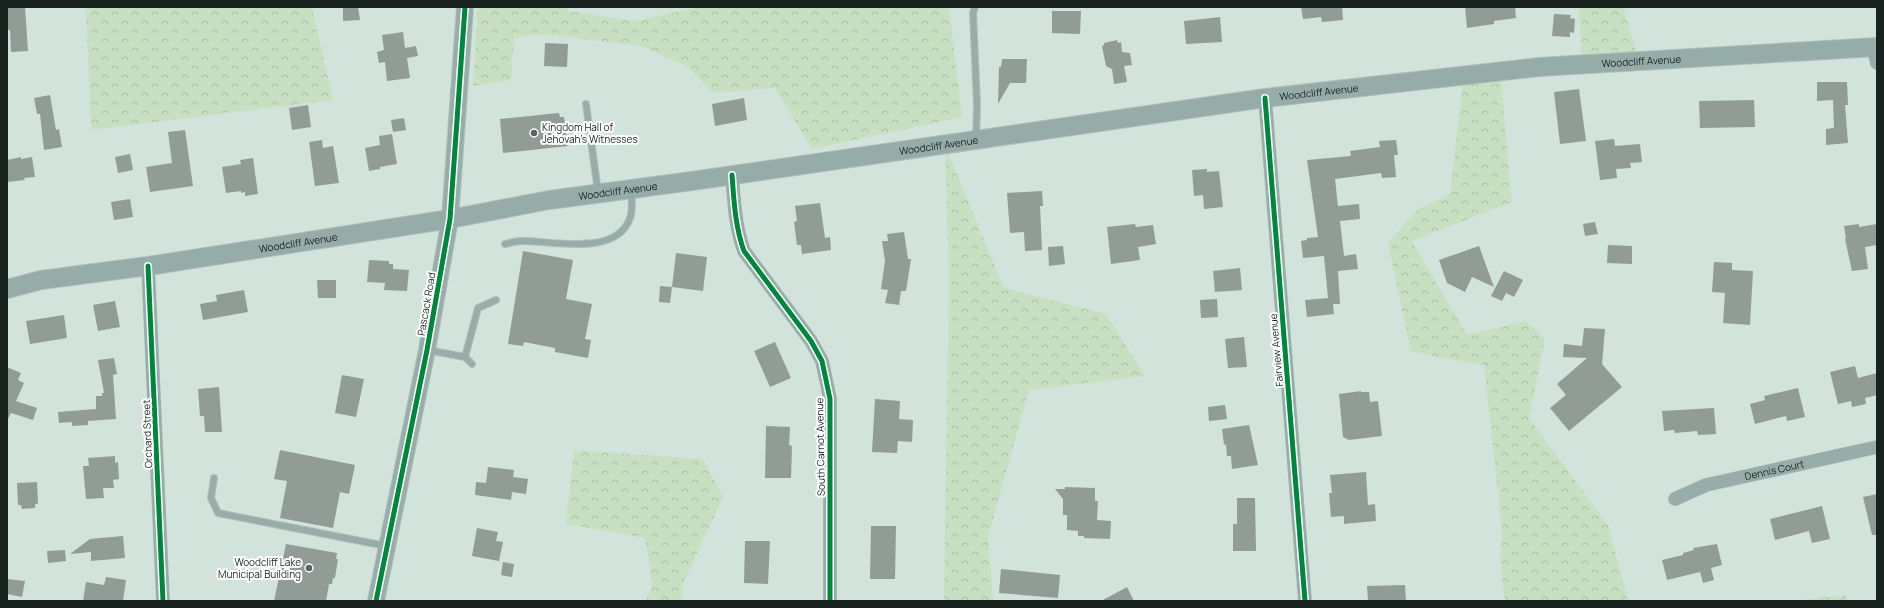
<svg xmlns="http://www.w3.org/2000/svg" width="1884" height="608" font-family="Manrope,sans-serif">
  <defs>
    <pattern id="forest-crowns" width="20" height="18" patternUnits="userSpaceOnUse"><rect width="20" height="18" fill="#c9dfc2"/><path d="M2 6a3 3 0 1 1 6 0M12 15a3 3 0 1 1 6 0" fill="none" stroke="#acbfa6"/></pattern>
  </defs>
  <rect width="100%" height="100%" fill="#d2e3dc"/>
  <g fill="url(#forest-crowns)">
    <path d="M86,7H312L333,100L91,130Z"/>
    <path d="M478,7H568V11L635,21L700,7H949L962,117L812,149L775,88L713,93L688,67L641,46L541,34L514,38L511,80L473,86Z"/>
    <path d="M1579,7H1623L1639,61L1582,64Z"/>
    <path d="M1500,71L1512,202L1412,241L1467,335L1525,321L1545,338L1529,418L1608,525L1628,601H1505L1500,560L1502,530L1484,365L1411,352L1388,243L1418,209L1450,194L1464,74Z"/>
    <path d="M945,145L1004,288L1106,314L1145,376L1029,390L988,537L993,601H944L949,279Z"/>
    <path d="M574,450L703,459L723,497L681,588L682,601H646L652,586L645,538L566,524Z"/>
    <path d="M1846,595L1847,601H1793Z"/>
  </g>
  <g fill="#919c96">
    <path d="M7,7H25L28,51L11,52L10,30H7Z"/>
    <path d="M343,7H358L360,20L343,21Z"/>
    <path d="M1301,7H1342L1343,20L1322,22L1321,17L1303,19Z"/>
    <path d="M1465,7H1515L1516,18L1494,21V24L1467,28Z"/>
    <path d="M1052,11H1081L1080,34L1052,33Z"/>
    <path d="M1554,14L1571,15L1570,18L1575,19L1574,33L1570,32V37L1552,36Z"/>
    <path d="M1220,17L1222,42L1186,44L1184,21Z"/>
    <path d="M403,32L405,48L416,46L418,56L407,58L410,78L387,81L385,62L379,63L377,52L384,50L382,35Z"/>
    <path d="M1117,40L1118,43L1121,42L1122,52L1130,53L1132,65L1124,66L1127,82L1114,84L1112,69L1106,66L1102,46L1104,45V43Z"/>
    <path d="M545,43L568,44L567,67L544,66Z"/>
    <path d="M1002,59H1027L1026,83H1010L998,104L999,67H1001Z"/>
    <path d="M1817,82H1847L1848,105H1845L1848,143L1826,145V129L1834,128L1833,100L1817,101Z"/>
    <path d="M1579,89L1586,141L1560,144L1554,92Z"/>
    <path d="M50,95L56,130L59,129L62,147L44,150L40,114H37L34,98Z"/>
    <path d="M744,98L747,120L715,126L712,104Z"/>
    <path d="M1754,100L1755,127L1700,128L1699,101Z"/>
    <path d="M308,105L311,127L292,130L289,108Z"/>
    <path d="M559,113L560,117H564L568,146L503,153L500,119Z"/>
    <path d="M404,118L406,130L393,132L391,120Z"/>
    <path d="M185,130L193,186L150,192L146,167L172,163L168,132Z"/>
    <path d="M392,134L397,164L380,167V169L369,171L365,148L380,145L379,136Z"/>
    <path d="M1614,139L1615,146L1640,144L1642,162L1630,163L1631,168L1616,169L1617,178L1600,180L1595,141Z"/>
    <path d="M322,140L323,148L333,146L339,183L315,186L309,142Z"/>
    <path d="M1396,140L1398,155H1394L1396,177L1382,178L1381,173L1335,179L1338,206L1359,204L1360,219L1340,221L1344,256L1356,254L1358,269L1338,271L1340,304H1333L1334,314L1307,317L1305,300L1328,298L1324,256L1303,258L1301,241L1307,240V238L1318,237L1307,160L1351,156L1350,151L1380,147L1379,141Z"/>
    <path d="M130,154L133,170L118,173L115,157Z"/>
    <path d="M21,157V159L32,157L35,177L24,178L25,180L7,182V160Z"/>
    <path d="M253,158L258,194L245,196V192L241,193V191L226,193L222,167L241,164L240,160Z"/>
    <path d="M1207,169V172L1219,171L1223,207L1204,209L1203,195L1194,196L1192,170Z"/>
    <path d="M1042,191L1043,206H1040L1042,250L1025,251L1024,232L1010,233L1007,193Z"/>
    <path d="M130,199L133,217L114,220L111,202Z"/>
    <path d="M820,203L825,238L830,237L831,250L802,254L801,245H797L794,222L797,221L795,206Z"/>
    <path d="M1595,222L1598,234L1585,236L1583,224Z"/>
    <path d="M1135,224L1136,227L1153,225L1156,244L1138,247L1140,260L1111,264L1107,227Z"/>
    <path d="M1859,224V227L1877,224V245L1865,247L1868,269L1852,271L1845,239H1846L1844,226Z"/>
    <path d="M904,232L908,259H911L906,291H901L899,305L885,303L888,290L881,289L885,261L882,241H888L887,234Z"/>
    <path d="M1608,245L1632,246V264L1607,263Z"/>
    <path d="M1063,246L1065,264L1049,266L1048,247Z"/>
    <path d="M1479,246L1494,287L1472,277L1465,292L1447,283L1439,260Z"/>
    <path d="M523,251L573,260L566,299L592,304L585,339L591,340L588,358L555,352V348L524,342L523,346L508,344Z"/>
    <path d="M676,253L707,257L703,291L672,287Z"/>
    <path d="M369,260L389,261V264H393V269L409,270L407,291L384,290L385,283L367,282Z"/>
    <path d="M1714,262L1732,263V270L1753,271L1750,325L1723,323L1725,293L1712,292Z"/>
    <path d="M1240,268L1242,290L1215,292L1213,271Z"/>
    <path d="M1504,271L1523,280L1514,297L1506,293L1502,301L1491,296Z"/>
    <path d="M317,280H336V298H318Z"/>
    <path d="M660,286L672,287L670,303L659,302Z"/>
    <path d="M244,290L248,312L203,320L200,304L217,301L216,295Z"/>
    <path d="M1217,299L1218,317L1201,318L1200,300Z"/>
    <path d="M115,301L120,327L98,331L93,305Z"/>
    <path d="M64,315L67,338L30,344L26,321Z"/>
    <path d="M1584,328L1605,329L1602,364L1622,387L1569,431L1550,408L1566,395L1557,384L1587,358L1563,357L1564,344L1582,346Z"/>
    <path d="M1244,337L1247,367L1228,368L1225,339Z"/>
    <path d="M775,342L791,378L770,387L754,351Z"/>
    <path d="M114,358L117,374L113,375L116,419L88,421V425L72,426V422L59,423L58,412L96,409V396H102V393H104L98,360Z"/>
    <path d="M1855,366L1858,378L1877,373V395L1865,398L1866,404L1852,407L1851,401L1838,404L1830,372Z"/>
    <path d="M7,367L21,373L18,380L24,383L16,401L37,408L33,420L11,413L7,421Z"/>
    <path d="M342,375L364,379L356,417L335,413Z"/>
    <path d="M219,387L222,432H205L204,416H200L198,389Z"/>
    <path d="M1798,388L1805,417L1787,421L1786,416L1755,424L1750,404L1765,400L1764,396Z"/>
    <path d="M1361,391V392H1369L1370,402L1378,401L1382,436L1349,440L1343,437L1339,394Z"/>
    <path d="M875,399L900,401L899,419L913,420L912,442L898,441L897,453L872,452Z"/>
    <path d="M1225,405L1227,419L1209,421L1208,407Z"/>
    <path d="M1714,408L1716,434L1698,435L1697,431L1675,433L1674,430L1664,431L1662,411Z"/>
    <path d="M1249,425L1258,465L1232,469L1231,456H1227L1226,444L1224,445L1222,429Z"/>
    <path d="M766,426L790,427L789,445L792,446L791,478H765Z"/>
    <path d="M280,450L355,465L349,494L340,492L333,528L280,518L287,481L274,479Z"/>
    <path d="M115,456V463L118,462L119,479L113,480L114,488H103L104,498L86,499L83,466H89L88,458Z"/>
    <path d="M488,467L514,470L513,477L528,479L526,494L512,492L511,500L475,495L476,482L486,483Z"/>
    <path d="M1366,472L1368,505L1375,504L1376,521L1344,524V516L1331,517L1329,493H1332L1330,475Z"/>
    <path d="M37,482L38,504H35V508L22,509L21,505H18L17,483Z"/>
    <path d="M1065,487L1095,488V501H1098L1097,520L1111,521L1110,539L1084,538V536H1078V531L1067,530V515H1063V499L1055,489H1065Z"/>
    <path d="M1877,494V535H1872L1863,497Z"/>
    <path d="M1237,498H1255L1256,551H1233V524H1237Z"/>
    <path d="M1822,506L1830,539L1812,543L1809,531L1775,540L1770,519Z"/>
    <path d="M871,526H896L895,579H870Z"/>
    <path d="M477,528L498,532L496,541L503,542L499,561L472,556Z"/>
    <path d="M123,536L125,558L91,561V552L70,554L90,539Z"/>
    <path d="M745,541H770L768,584L744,583Z"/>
    <path d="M286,544L337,553L336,559H338L335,578H333L332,584H329L326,601H274Z"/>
    <path d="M1717,544L1722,565L1711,568L1714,580L1703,583L1700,572L1667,580L1662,560L1683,555V553L1694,550L1693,548Z"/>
    <path d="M65,550L66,561L48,563L47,551Z"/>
    <path d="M503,562L514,564L512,577L501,575Z"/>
    <path d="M1001,569L1060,575L1058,598L999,593Z"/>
    <path d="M106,577L126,580L123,601H83L86,582L104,585Z"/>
    <path d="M7,579L25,581L22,597L7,594Z"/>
    <path d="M1405,585L1406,601H1368L1367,586Z"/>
    <path d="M1127,587L1134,601H1101Z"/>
  </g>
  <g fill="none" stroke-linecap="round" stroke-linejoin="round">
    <defs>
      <g id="service">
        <path d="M975,7L973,13L977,105L976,139"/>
        <path d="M586,104L598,192"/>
        <path d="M505,244C510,243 515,241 520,241C550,240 616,258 630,218C633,210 632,200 631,191"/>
        <path d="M427,350L465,357L472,364"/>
        <path d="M465,357L478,308L496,300"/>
        <path d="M214,478L211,498L218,513L386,546"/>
      </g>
      <g id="minor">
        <path d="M1873,47L1877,63"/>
        <path d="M1265,98L1305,601"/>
        <path d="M732,175C734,201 735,226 744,251L811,341L822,361L830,399V601"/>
        <path d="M148,266L163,601"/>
        <path id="s1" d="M1675,499L1706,485L1877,447"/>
      </g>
      <path id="tertiary" d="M376,601L427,350L450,219L465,7"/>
      <g id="secondary">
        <path id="s2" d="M7,289L41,280L148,266L450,219L549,200L692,181L1265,98L1539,67L1877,47"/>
      </g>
    </defs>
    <use href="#service" stroke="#b2beb9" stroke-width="8"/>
    <use href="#minor" stroke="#b2beb9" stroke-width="14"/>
    <use href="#tertiary" stroke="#b2beb9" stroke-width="18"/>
    <use href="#secondary" stroke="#b2beb9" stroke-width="20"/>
    <use href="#service" stroke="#97ada9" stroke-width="6"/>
    <use href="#minor" stroke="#97ada9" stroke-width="13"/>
    <use href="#tertiary" stroke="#97ada9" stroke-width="16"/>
    <use href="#secondary" stroke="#96aca8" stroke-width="18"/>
    <defs>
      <g id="cycleway">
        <path d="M1265,98L1305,601"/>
        <path d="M732,175C734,201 735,226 744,251L811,341L822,361L830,399V601"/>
        <path d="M148,266L163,601"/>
        <path d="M376,601L427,350L450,219L465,7"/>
      </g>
    </defs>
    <use href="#cycleway" stroke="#fff" stroke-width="8"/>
    <use href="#cycleway" stroke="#00873e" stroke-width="5"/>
  </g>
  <g fill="#586560" stroke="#fff" stroke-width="1.5">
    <circle cx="534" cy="133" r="4"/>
    <circle cx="309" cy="568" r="4"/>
  </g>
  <g text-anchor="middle" stroke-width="4" stroke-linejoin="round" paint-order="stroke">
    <g font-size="10" fill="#17211d" stroke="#fff">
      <text dy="4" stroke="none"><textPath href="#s2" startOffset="1651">Woodcliff Avenue</textPath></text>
      <text dy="4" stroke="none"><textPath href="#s2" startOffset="1327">Woodcliff Avenue</textPath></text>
      <text dy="4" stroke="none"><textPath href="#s2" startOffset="943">Woodcliff Avenue</textPath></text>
      <text dy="4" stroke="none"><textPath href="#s2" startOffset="619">Woodcliff Avenue</textPath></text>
      <text dy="4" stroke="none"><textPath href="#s2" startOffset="295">Woodcliff Avenue</textPath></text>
      <text transform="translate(426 304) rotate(-80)" y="4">Pascack Road</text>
      <text transform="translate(1276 350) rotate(-95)" y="4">Fairview Avenue</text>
      <text transform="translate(147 434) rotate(-92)" y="4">Orchard Street</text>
      <text transform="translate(820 447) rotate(-91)" y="4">South Carnot Avenue</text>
      <text dy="4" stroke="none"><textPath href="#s1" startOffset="104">Dennis Court</textPath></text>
    </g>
    <g font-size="10" fill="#17211d" stroke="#fff" text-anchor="start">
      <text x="542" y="131">Kingdom Hall of<tspan x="542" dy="12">Jehovah's Witnesses</tspan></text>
      <text x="301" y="566" text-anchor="end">Woodcliff Lake<tspan x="301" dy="12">Municipal Building</tspan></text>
    </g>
  </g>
  <rect width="1884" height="608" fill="none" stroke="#17211d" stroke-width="16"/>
</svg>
